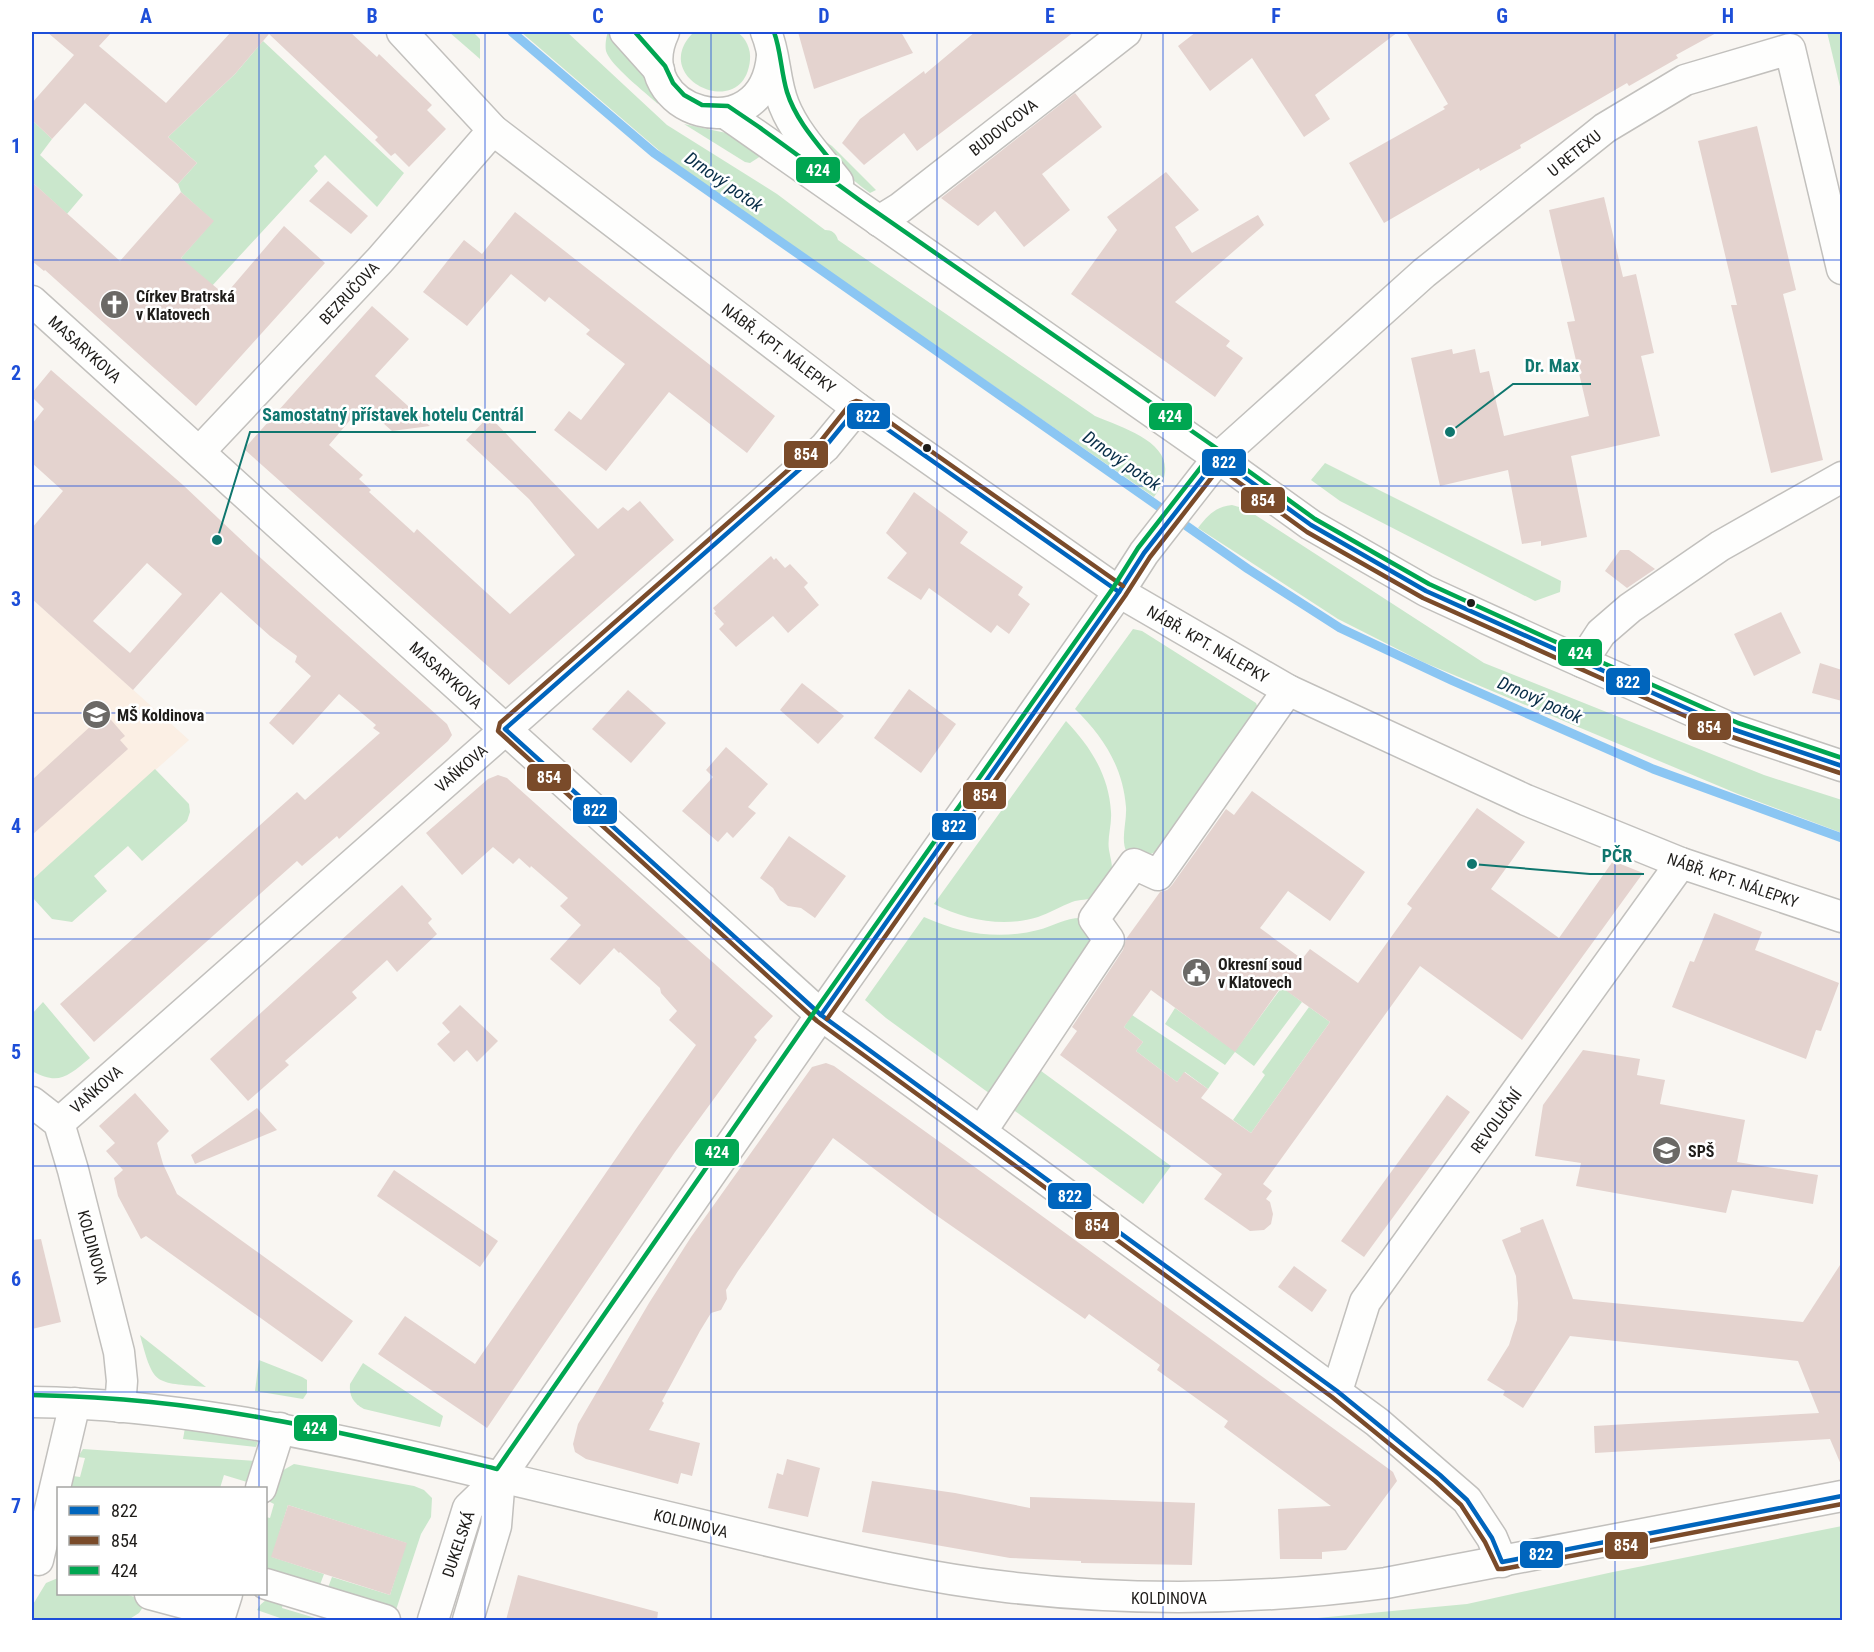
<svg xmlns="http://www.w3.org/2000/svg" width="1874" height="1652" font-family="'Roboto Condensed',sans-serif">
  <rect width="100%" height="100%" fill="#f9f6f2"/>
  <path fill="#fbefe4" d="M32,599L189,740L32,880Z"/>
  <g fill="#cae7cc">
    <path d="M449,32H473L480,39V59Z"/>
    <path d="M521,32H567L667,125L777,194L825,230C832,230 836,233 838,240L1095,416C1131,431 1190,448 1154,497L728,202L683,171Z"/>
    <path d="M608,32H614L640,64L658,104C646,93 610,65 606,51C605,45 606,37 608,32Z"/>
    <path d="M694,32H737C746,38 751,49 750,60C744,124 646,78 694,32Z"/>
    <path d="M1827,32H1842V95Z"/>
    <path d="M263,41L404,173L377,207L325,155L314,166L318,171L211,287L181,258L213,221L181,192L178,184L197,163L168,137L235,74Z"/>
    <path d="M32,120L52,139L40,155L83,195L67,214L32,182Z"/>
    <path d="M684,124L731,134L764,154L750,163L745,162Z"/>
    <path d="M813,133L832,146L876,190L870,193C848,178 828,155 813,133Z"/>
    <path d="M1325,463L1561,581L1560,592L1535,601L1340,501L1311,480Z"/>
    <path d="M1232,505L1246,509L1484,663L1764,775L1842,800V833L1738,794L1423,662L1338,619L1198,528C1208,515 1215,507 1232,505Z"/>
    <path d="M1133,629L1142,631L1256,703L1260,714L1165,844C1150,857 1146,858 1127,853C1120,840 1127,822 1126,807C1123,767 1103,736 1075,709Z"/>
    <path d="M1066,721C1091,747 1109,776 1111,812C1112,825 1107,838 1109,850C1110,856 1112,862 1112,869C1108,877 1102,891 1095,896C1088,901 1080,899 1072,902C1061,906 1050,913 1038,917C1003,928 966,920 934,904Z"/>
    <path d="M155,769L189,804L190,812L187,821L142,861L128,846L94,876L107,891L72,922L52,919L32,897V880Z"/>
    <path d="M924,917C962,934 998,940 1038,930C1054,926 1067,917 1083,918L1092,941L993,1096L886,1018L865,1000Z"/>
    <path d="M1282,987L1302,1002L1254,1066L1235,1052L1225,1065L1165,1024L1175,1008L1235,1051Z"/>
    <path d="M43,1002L90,1058C68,1076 59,1086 32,1071V1014Z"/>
    <path d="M1309,1007L1330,1022L1251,1133L1233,1120L1265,1075L1262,1072Z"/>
    <path d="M1132,1015L1219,1073L1208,1089L1185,1072L1177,1082L1136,1051L1143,1042L1124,1027Z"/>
    <path d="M1037,1068L1171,1166L1143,1204L1008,1106Z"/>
    <path d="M140,1335L206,1387C154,1382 154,1387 140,1335Z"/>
    <path d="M259,1360L302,1377L307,1380V1393L303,1399L255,1391Z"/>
    <path d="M363,1363L443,1416L440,1427L364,1409C353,1403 349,1396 350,1384Z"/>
    <path d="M185,1428L258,1442L256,1447L183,1439Z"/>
    <path d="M83,1449L256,1461V1467L248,1475L247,1482L224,1475L220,1488H69L73,1476L80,1477L85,1458L78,1457Z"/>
    <path d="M294,1464L414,1486L424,1490L432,1498L431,1517L421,1534L395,1613L326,1593L332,1577L390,1595L406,1543L288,1505L272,1557L324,1574L318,1590L269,1570L266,1565V1517L270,1518L274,1504L268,1501L280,1472Z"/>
    <path d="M1842,1526V1620H1296L1467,1604L1613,1572Z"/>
    <path d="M58,1578V1594H125L141,1599L143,1607L139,1613L128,1620H32V1606L46,1583Z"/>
    <path d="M285,1596L282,1608L322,1620H280V1618L257,1610C264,1598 272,1597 285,1596Z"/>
  </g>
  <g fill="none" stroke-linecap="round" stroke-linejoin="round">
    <path stroke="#8bc6f3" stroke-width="9" d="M512,32L654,153L1248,569L1340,628L1453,681L1653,769L1842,838"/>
  </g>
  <g fill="#e4d3cf" fill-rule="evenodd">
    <path d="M47,32H112L99,46L166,103L231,32H350L377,57L379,54L432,105L427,110L446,129L409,167L395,153L391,156L375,140L378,137L269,34L235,74L168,137L197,163L178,184L85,103L52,139L32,120V103L74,55Z"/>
    <path d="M798,32H901L913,53L814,89Z"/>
    <path d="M975,32H1074L917,151L904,133L864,165L842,143L860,119L924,71L925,74Z"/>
    <path d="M1196,32H1398L1315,95L1330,119L1304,137L1252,58L1210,91L1178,46Z"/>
    <path d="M1406,32H1718L1676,55L1678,58L1629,86L1627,83L1520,145L1521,148L1480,171L1479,168L1384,223L1349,163L1445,109L1443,107L1448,104Z"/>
    <path d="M1075,93L1102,127L1042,174L1070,210L1024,247L995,211L978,226L941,198Z"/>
    <path d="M1757,126L1796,290L1783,294L1823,460L1771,473L1731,305H1737L1698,141Z"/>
    <path d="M1166,172L1199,210L1175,227L1192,253L1258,215L1264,225L1175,302L1230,341L1226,346L1243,358L1215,397L1071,294L1117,230L1107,217Z"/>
    <path d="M328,181L368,216L351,234L309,201Z"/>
    <path d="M32,182L120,261L181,192L214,221L181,258L225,295L284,226L325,263L196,406L45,270L44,271L32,261Z"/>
    <path d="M1604,197L1623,277L1636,274L1654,353L1641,356L1660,436L1571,456L1587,537L1541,546V541L1522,544L1508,470L1440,486L1411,358L1452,349L1453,354L1475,349L1480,373L1489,371L1504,436L1589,416L1567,322L1575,321L1549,210Z"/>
    <path d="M515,212L775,416L747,453L669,392L606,471L554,430L569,411L581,420L625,364L586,334L590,330L549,297L545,302L511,274L467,326L423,292L464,240L482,254Z"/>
    <path d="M372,306L409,339L375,376L430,426L392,431L363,405L329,445L363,475L359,479L371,490L369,492L414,533L417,529L510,614L575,555L529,499L466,440L489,416L598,529L623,507L628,511L640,501L674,540L509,685L244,449Z"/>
    <path d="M51,370L183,485L254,552L447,724L452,735L448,741L339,839L337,836L302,866L297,861L94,1042L60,1004L297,792L305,800L380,733L373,728L376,725L339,694L293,745L269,723L311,676L295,662L297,656L270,636L221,592L133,690L32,599V528L63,491L32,463V424L44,409L32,397V393ZM147,563L182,594L130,653L93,621Z"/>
    <path d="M914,492L968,532L960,543L1023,587L1018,595L1030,604L1009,634L997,625L991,633L929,588L921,600L887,578L907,553L886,533Z"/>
    <path d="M1620,550H1629L1655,569L1627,588L1605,571Z"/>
    <path d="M771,556L774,560L776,558L785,568L790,564L808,583L804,587L819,605L788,633L773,616L736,647L719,629L724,624L714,613L716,612L713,608Z"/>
    <path d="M1781,612L1801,653L1754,676L1734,634Z"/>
    <path d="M1820,663L1842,670V701L1812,693Z"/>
    <path d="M802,683L844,716L818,744L780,710Z"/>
    <path d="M909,689L956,724L921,773L874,738Z"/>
    <path d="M628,690L666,723L631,763L592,729Z"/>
    <path d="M105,713L125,736L120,740L128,749L32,835V780Z"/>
    <path d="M726,747L768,784L748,807L756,813L733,838L727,832L718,842L682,811L713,777L706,770Z"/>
    <path d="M498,775L507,778L773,1016L754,1037L757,1040L675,1152L487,1428L378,1354L405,1316L475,1364L638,1126L696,1045L669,1020L677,1011L661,993L660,988L620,952L619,953L614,948L580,985L550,959L581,925L560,906L568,898L531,866L530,868L519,858L513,864L493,847L462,875L426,833L488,779Z"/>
    <path d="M1252,791L1365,872L1330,921L1288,891L1260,928L1302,959L1310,949L1358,983L1412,908L1407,904L1477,808L1525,842L1491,889L1559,938L1613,861L1643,873L1522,1040L1420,966L1263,1184L1272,1191L1266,1199L1270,1202L1273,1214L1271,1224L1264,1230L1250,1231L1204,1199L1222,1174L1060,1055L1077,1031L1072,1027L1123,950L1126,939L1160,892L1167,890L1172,885L1226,809L1234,815ZM1281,987L1330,1022L1251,1133L1201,1098L1208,1089L1184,1072L1177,1082L1136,1051L1143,1042L1124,1027L1151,990L1235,1052Z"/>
    <path d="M789,836L846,876L815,918L801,908L788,906L780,900L773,888L760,878Z"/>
    <path d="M402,885L432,919L428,923L437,934L397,972L387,960L352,992L357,998L285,1061L289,1065L248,1101L210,1059Z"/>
    <path d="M1714,913L1762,932L1755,950L1839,983L1821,1031L1816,1030L1806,1059L1672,1007L1690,961L1694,962Z"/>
    <path d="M460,1005L498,1041L477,1062L467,1050L454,1062L437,1044L450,1032L442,1023Z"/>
    <path d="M1583,1050L1640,1059L1637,1075L1665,1080L1660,1104L1745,1120L1737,1162L1818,1175L1813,1204L1732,1190L1726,1213L1576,1186L1581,1163L1535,1156L1543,1105Z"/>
    <path d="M826,1063L834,1066L983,1173L1393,1472L1397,1481L1346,1550L1322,1552V1559H1280L1278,1509L1331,1506L1224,1427L1228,1421L1157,1370L1160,1365L1089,1314L1085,1319L933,1213L833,1138L738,1271L726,1290L727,1299L721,1310L711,1313L700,1331L662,1401L664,1403L649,1430L700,1443L692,1476L681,1473L678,1484L586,1459L575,1452L573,1444L578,1424L649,1303L691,1237L812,1067Z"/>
    <path d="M135,1093L169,1131L157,1143L163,1164L177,1194L353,1321L322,1362L146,1236L141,1239L118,1196L114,1178L123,1170L106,1151L115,1143L99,1126Z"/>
    <path d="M1447,1095L1470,1112L1364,1257L1341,1241Z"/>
    <path d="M257,1108L277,1130L195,1164L191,1155Z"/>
    <path d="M394,1170L498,1241L480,1267L377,1196Z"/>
    <path d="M1543,1219L1573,1299L1803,1322L1842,1262V1467L1830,1439L1595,1453L1594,1426L1819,1413L1798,1361L1570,1336L1523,1408L1503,1395L1505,1391L1487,1380L1509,1345L1517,1320L1518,1303L1516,1276L1502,1240L1521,1232L1520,1228Z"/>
    <path d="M41,1239L61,1322L32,1329V1240Z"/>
    <path d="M1294,1266L1327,1290L1312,1312L1278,1287Z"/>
    <path d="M787,1459L820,1468L808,1517L768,1508L777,1473L783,1475Z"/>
    <path d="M872,1481L955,1493L1030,1508V1497L1195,1503L1192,1565L1081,1563V1561L1010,1558L862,1532Z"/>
    <path d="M288,1505L407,1543L390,1595L271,1557Z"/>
    <path d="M518,1575L658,1612L657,1620H506Z"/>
  </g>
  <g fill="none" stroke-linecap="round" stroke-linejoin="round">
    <defs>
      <g id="minor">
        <path d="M402,32L493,130L857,408L1119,592L1288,690L1526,800L1681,863L1842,917"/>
        <path d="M625,32L659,70"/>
        <path d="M664,32C626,112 763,154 772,56"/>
        <path d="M766,32C776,55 774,81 784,105C795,133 819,158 838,182"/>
        <path d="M725,113L1218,458L1311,525L1426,591L1544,645L1735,730L1842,766"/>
        <path d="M879,221L900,208L1126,32"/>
        <path d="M32,301L821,1015L1377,1422L1467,1500L1492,1538L1502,1562"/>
        <path d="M200,451L380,260L493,130"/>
        <path d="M1582,662L1601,633L1630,608L1720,546L1842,477"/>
        <path d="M32,1102L59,1123L73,1170L119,1352L122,1381L120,1407"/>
        <path d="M59,1123L726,535L825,447L857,408"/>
        <path d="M981,1132L1109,940L1094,919L1134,864L1158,875L1288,690"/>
        <path d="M1337,1391L1365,1302L1681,863"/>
        <path d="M32,1402C170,1404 306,1432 441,1463C553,1489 664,1517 777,1543C853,1561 929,1578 1007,1587C1135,1602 1258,1600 1386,1583L1842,1496"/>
        <path d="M261,1488L280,1428"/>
        <path d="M38,1560L75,1403"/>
        <path d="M266,1584L385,1620"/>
        <path d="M150,1594L221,1613L227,1594"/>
        <path d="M433,1620L468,1508L500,1477L821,1015L1119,592L1144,553L1218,458L1424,273L1605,128L1685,80L1790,49L1842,269"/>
        <path d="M468,1620L496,1526L500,1477"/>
      </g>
    </defs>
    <use href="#minor" stroke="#c2c0bd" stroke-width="33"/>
    <use href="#minor" stroke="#fefefd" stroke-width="30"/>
    <defs>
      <g id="bus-1">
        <path d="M1119,592L857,408L825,447L505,729L821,1015L1337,1391L1440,1475L1467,1500L1492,1538L1502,1562L1842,1496"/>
        <path d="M821,1015L1119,592L1144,553L1218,458L1311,525L1426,591L1735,730L1842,766"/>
      </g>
      <g id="bus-2">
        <path d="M1123,586L861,402L856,401L851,403L820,442L500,723L498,731L817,1021L1332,1397L1435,1481L1461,1505L1485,1542L1498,1569H1503L1842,1504"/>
        <path d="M827,1019L1125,596L1150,557L1219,468L1307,532L1423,598L1732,737L1840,773"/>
      </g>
      <g id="bus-3">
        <path d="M635,32L665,66L673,83L684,95L702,105L728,106L759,127L862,202L1222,452L1315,519L1429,584L1547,638L1738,723L1842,758"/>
        <path d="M774,32C781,51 781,72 787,92C796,121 818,144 836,167"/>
        <path d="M32,1395C72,1396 111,1398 151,1402C268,1414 383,1442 497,1469L815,1011L1113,588L1138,548L1212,453"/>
      </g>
    </defs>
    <use href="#bus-1" stroke="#fff" stroke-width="9"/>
    <use href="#bus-2" stroke="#fff" stroke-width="9"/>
    <use href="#bus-3" stroke="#fff" stroke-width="9"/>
    <use href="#bus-1" stroke="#0065bd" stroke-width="4.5"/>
    <use href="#bus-2" stroke="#7a4b2a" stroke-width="4.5"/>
    <use href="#bus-3" stroke="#00a651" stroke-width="4.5"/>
  </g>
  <path fill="none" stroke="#1d4ed8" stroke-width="1.5" stroke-opacity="0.55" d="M259,32V1488M485,32V1620M711,32V1620M937,32V1620M1163,32V1620M1389,32V1620M1615,32V1620M32,260H1842M32,486H1842M32,713H1842M32,939H1842M32,1166H1842M32,1392H1842M259,1594V1620"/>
  <defs>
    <symbol id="church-disc" viewBox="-11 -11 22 22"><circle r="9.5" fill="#6b6966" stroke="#fff"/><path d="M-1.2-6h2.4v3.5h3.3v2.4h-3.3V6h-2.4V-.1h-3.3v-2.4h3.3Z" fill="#fff"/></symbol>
    <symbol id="school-disc" viewBox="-11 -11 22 22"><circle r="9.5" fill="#6b6966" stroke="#fff"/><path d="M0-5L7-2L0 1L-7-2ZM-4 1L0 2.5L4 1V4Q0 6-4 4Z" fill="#fff"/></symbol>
    <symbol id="civic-disc" viewBox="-11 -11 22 22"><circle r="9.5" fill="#6b6966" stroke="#fff"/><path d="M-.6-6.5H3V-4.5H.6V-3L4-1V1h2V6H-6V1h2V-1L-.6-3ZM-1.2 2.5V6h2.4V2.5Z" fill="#fff"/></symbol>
  </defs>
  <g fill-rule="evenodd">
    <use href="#church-disc" x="98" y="288" width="33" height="33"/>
    <use href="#school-disc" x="80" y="698" width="33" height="33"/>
    <use href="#civic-disc" x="1180" y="956" width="33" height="33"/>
    <use href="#school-disc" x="1650" y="1134" width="33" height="33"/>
  </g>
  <g fill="#1f1d1a" stroke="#fff" stroke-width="2">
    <circle cx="927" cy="448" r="5"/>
    <circle cx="1471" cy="603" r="5"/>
  </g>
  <g text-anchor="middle" stroke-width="5" stroke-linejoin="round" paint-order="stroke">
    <g font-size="16" fill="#1f1d1a" stroke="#fff">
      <text transform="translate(1003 127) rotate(-38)" y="6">BUDOVCOVA</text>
      <text transform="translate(1574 153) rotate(-39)" y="6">U RETEXU</text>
      <text transform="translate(349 293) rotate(-47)" y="6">BEZRUČOVA</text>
      <text transform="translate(779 348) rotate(37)" y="6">NÁBŘ. KPT. NÁLEPKY</text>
      <text transform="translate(85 349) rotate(42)" y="6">MASARYKOVA</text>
      <text transform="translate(1208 644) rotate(30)" y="6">NÁBŘ. KPT. NÁLEPKY</text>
      <text transform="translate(446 675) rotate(42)" y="6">MASARYKOVA</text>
      <text transform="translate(461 768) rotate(-41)" y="6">VAŇKOVA</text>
      <text transform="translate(1733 880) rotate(19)" y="6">NÁBŘ. KPT. NÁLEPKY</text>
      <text transform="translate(96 1089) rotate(-41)" y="6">VAŇKOVA</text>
      <text transform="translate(1496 1121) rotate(-54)" y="6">REVOLUČNÍ</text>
      <text transform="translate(93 1247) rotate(75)" y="6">KOLDINOVA</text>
      <text transform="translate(691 1523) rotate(14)" y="6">KOLDINOVA</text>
      <text transform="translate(458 1544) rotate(-71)" y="6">DUKELSKÁ</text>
      <text x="1169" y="1604">KOLDINOVA</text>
    </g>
    <g font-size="16" font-weight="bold" fill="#1f1d1a" stroke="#fff" text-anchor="start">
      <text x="136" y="302">Církev Bratrská<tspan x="136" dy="18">v Klatovech</tspan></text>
      <text x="117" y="721">MŠ Koldinova</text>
      <text x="1218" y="970">Okresní soud<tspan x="1218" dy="18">v Klatovech</tspan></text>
      <text x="1688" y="1157">SPŠ</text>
    </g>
    <g font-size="18" font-style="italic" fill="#082d47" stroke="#fff">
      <text transform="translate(724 182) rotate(35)" y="6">Drnový potok</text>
      <text transform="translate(1122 461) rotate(35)" y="6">Drnový potok</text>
      <text transform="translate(1540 700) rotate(24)" y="6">Drnový potok</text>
    </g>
  </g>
  <path fill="none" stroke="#0f766e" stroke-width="2" d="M1450 432L1513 384H1591M217 540L250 432H536M1472 864L1590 874H1644"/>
  <g fill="#0f766e" stroke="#fff" stroke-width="2">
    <circle cx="1450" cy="432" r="6"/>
    <circle cx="217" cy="540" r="6"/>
    <circle cx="1472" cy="864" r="6"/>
  </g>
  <g font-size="18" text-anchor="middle" font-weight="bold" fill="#0f766e" stroke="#fff" stroke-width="5" stroke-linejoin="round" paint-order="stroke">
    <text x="1552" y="372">Dr. Max</text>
    <text x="393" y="421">Samostatný přístavek hotelu Centrál</text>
    <text x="1617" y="862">PČR</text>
  </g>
  <g stroke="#fff" stroke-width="2">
    <rect x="795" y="156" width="46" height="28" rx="6" fill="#00a651"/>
    <rect x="846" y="402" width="45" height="28" rx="6" fill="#0065bd"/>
    <rect x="1148" y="402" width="45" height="29" rx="6" fill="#00a651"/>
    <rect x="783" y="440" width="46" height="29" rx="6" fill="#7a4b2a"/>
    <rect x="1201" y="448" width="46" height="29" rx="6" fill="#0065bd"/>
    <rect x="1240" y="486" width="46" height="28" rx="6" fill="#7a4b2a"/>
    <rect x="1557" y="638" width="46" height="29" rx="6" fill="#00a651"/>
    <rect x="1605" y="667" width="46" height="29" rx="6" fill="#0065bd"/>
    <rect x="1687" y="712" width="45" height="29" rx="6" fill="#7a4b2a"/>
    <rect x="526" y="763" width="46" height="29" rx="6" fill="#7a4b2a"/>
    <rect x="962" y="781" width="45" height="29" rx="6" fill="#7a4b2a"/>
    <rect x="572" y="796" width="46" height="29" rx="6" fill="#0065bd"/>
    <rect x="931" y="812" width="46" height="29" rx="6" fill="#0065bd"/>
    <rect x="694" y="1138" width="46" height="29" rx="6" fill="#00a651"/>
    <rect x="1047" y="1182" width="45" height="28" rx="6" fill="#0065bd"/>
    <rect x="1074" y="1211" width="46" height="29" rx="6" fill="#7a4b2a"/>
    <rect x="293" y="1414" width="45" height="28" rx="6" fill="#00a651"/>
    <rect x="1604" y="1531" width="45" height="29" rx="6" fill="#7a4b2a"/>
    <rect x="1519" y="1540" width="45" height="29" rx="6" fill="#0065bd"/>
  </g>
  <g font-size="16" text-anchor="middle" font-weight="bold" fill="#fff">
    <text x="818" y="176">424</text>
    <text x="868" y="422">822</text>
    <text x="1170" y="422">424</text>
    <text x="806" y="460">854</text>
    <text x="1224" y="468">822</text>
    <text x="1263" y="506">854</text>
    <text x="1580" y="659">424</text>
    <text x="1628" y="688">822</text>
    <text x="1709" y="733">854</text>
    <text x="549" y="783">854</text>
    <text x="985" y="801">854</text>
    <text x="595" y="816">822</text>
    <text x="954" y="832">822</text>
    <text x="717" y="1158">424</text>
    <text x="1070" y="1202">822</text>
    <text x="1097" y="1231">854</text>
    <text x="315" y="1434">424</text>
    <text x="1626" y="1551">854</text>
    <text x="1541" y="1560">822</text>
  </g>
  <rect width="1874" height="1652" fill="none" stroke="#ffffff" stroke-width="66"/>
  <rect x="57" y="1487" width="210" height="108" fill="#ffffff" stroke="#a5a5a3" stroke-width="1.5"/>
  <rect x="69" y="1506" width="30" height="9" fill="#0065bd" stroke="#a5a5a3" stroke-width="1.5"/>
  <text x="111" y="1517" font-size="18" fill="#1f1d1a">822</text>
  <rect x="69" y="1536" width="30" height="9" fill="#7a4b2a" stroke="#a5a5a3" stroke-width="1.5"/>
  <text x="111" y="1547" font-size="18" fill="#1f1d1a">854</text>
  <rect x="69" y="1566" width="30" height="9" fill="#00a651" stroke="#a5a5a3" stroke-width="1.5"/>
  <text x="111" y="1577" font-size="18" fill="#1f1d1a">424</text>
  <rect x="33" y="33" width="1808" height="1586" fill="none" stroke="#1d4ed8" stroke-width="2"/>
  <g font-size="20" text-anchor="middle" font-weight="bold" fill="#1d4ed8">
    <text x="146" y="23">A</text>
    <text x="372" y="23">B</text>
    <text x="598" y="23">C</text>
    <text x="824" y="23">D</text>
    <text x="1050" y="23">E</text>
    <text x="1276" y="23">F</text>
    <text x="1502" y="23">G</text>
    <text x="1728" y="23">H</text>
    <text x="16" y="153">1</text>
    <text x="16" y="380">2</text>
    <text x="16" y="606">3</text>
    <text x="16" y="833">4</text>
    <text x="16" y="1059">5</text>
    <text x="16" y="1286">6</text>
    <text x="16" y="1513">7</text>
  </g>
</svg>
